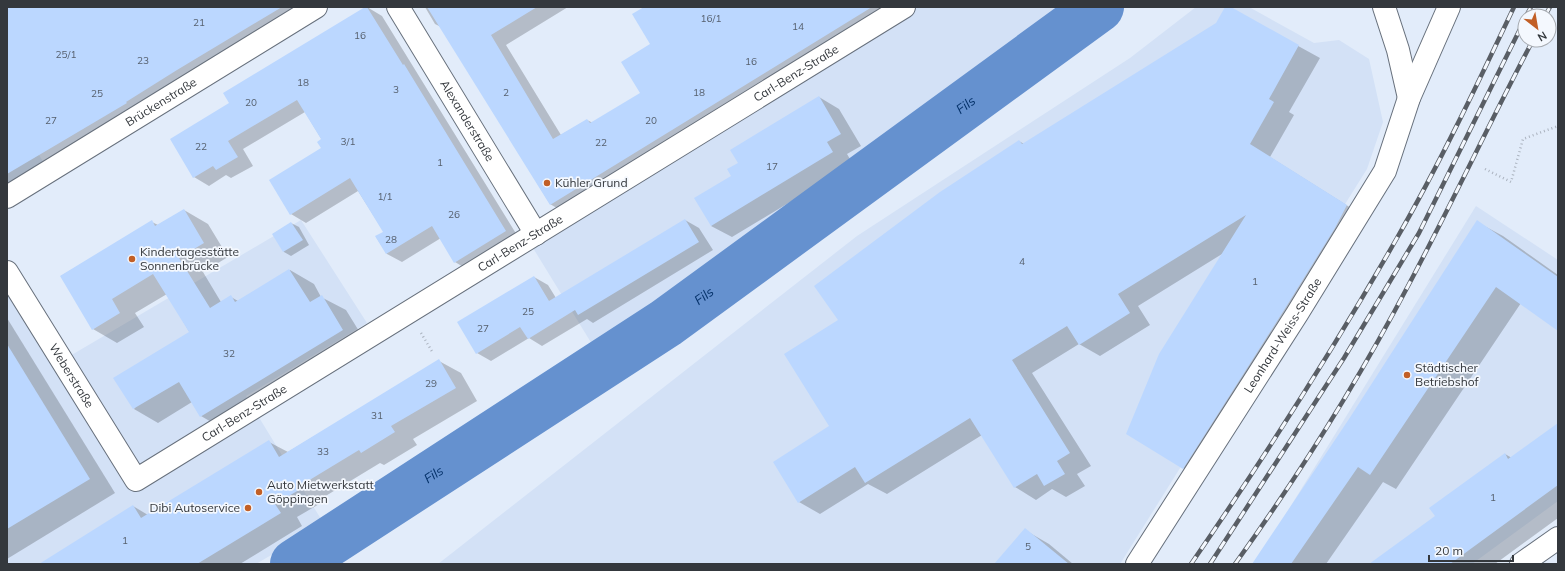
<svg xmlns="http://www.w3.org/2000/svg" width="1565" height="571" font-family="Mulish,sans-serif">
  <rect width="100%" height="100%" fill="#e2ecfa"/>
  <g fill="#d3e1f6">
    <path d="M916,7H1067L595,349L533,248Z"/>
    <path d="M1196,7H1249L1314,43L1339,40L1369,59L1383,122L1367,169L1120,564H438L857,236L1130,58Z"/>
    <path d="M7,104L44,163L7,186Z"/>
    <path d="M1476,206L1558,260V501L1472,564H1255Z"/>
    <path d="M301,220L367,323L246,396L324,524L256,564H7V278L58,363Z"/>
  </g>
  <g fill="#0003">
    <path d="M7,7H325L7,201Z"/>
    <path d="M367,7L382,16L520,240L470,271L455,262L441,238L402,262L387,254L376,237L384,232L358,191L306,223L291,214L322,148V140L305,112L243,149L253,166L231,178L226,175L209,186L194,177L230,103Z"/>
    <path d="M425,7H568L506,45L561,135L587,120L593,123L641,94L651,45L642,7H903L567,214L550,204L441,27L435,24Z"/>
    <path d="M1227,7L1320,58L1289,112L1294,115L1270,157L1367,218L1356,240L1307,319L1204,480L1183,468L1222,254L1138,306L1150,325L1100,356L1079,344L1032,373L1091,466L1077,474L1085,486L1066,497L1052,489L1036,500L1015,487L982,435L887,494L868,484L820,514L799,502L831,426L839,321L1019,141L1024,144L1217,24Z"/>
    <path d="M819,97L839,109L861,146L847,154L853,164L732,237L711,226L740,163Z"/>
    <path d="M184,210L208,224L228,257L203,272L221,302L231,297L238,301L290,270L314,284L321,297L346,310L367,344L225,430L201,416L192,402L158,423L134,409L190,333L167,294L135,313L144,327L117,343L93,329L61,276L152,222L158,225Z"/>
    <path d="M685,220L699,228L713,250L593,323L587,319L542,346L529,338L491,361L477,353L534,277L548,285L556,298Z"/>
    <path d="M1477,222L1503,236L1558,275V330L1521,303L1396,489L1383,482L1326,564H1253L1350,420Z"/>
    <path d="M291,223L299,227L309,245L291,256L284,252L273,234Z"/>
    <path d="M7,318L115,493L7,559Z"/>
    <path d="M439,361L461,373L477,401L413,439L417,445L384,465L380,463L319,500L321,503L297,517L302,526L240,564H48L133,506L148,515L269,442L288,452Z"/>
    <path d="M1558,425V518L1495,564H1371L1437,516L1505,454L1512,458Z"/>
    <path d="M1030,533L1049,544L1073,564H996Z"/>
  </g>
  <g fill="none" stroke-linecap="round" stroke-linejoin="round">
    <path stroke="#6591cf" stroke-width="50" id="s1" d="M295,564L666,323L1099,7"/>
  </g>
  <g fill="#bbd7ff">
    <path d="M7,7H282L177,70L126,102L127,103L7,174Z"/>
    <path d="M365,7H367L403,65L404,64L506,231L454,263L432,226L386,254L375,236L383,232L350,178L290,215L269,180L321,148L317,142L321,139L297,100L228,141L238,157L216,170L213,166L193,178L170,139L229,103L223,93Z"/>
    <path d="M427,7H537L491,35L553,139L587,119L590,123L640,93L621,62L650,44L632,14L644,7H872L550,205Z"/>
    <path d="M1225,7H1231L1299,45L1269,99L1274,102L1250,144L1347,205L1335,228L1286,307L1183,469L1126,434L1159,354L1246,215L1118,294L1130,313L1079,345L1067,326L1012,360L1070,453L1057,461L1065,474L1044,486L1037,474L1014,488L970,418L865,483L855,467L798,503L773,462L829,426L784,354L838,320L814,286L940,192L1019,140L1022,144L1216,23Z"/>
    <path d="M819,96L841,134L827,142L833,152L711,226L694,198L731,176L727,169L738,163L730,150Z"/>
    <path d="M184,209L204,243L179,258L210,308L231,295L235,302L289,269L310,302L322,295L343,330L200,417L179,382L133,409L113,378L189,332L153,274L112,299L120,313L92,330L60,276L152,220L155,226Z"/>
    <path d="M685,219L699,242L578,315L575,310L528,339L520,327L476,354L457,322L534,276L549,301Z"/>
    <path d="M1477,220L1558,277V331L1496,287L1370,475L1358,467L1291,564H1252L1349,419Z"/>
    <path d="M291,222L303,240L283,252L272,234Z"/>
    <path d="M7,344L90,479L7,529Z"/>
    <path d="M439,359L456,388L391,426L395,432L361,453L359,450L298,487L299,490L275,504L281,513L197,564H39L133,505L141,518L269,440L279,457Z"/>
    <path d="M1558,423V485L1450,564H1369L1435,516L1429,508L1505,453L1508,459Z"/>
    <path d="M1025,528L1069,564H994Z"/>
  </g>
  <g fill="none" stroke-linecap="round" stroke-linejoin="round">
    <defs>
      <g id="minor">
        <path id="s2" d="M398,7L536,234"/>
        <path d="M1384,7L1398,50L1409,98"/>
        <path id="s3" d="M7,197L316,7"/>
        <path id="s4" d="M7,272L136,480L904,7"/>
        <path id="s5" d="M1137,564L1297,314L1385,171L1409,98L1449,7"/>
      </g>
      <path id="major" d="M1521,564L1558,538"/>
    </defs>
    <use href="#minor" stroke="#67707c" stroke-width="24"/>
    <use href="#major" stroke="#67707c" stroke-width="24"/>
    <g stroke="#abb3bf" stroke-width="2.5" stroke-dasharray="1 3" stroke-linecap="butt">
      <path d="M1485,169L1511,182L1523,139L1558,126"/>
      <path d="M421,333L433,353"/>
    </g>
    <use href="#minor" stroke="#fff" stroke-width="22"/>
    <use href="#major" stroke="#fff" stroke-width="22"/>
    <defs>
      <g id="rail">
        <path d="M1526,16L1531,7"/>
        <path d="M1545,16L1550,7"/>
        <path d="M1191,564C1264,458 1333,350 1397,238C1440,163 1477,85 1514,7"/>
        <path d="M1210,564L1344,358L1419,233L1525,19"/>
        <path d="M1235,564C1299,475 1357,383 1408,286C1451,205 1490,122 1533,40"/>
      </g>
    </defs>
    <use href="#rail" stroke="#595e65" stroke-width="4.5"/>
    <use href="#rail" stroke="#f4f8fe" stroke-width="3" stroke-dasharray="9" stroke-linecap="butt"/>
  </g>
  <g fill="#c25f26" stroke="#f4f8fe" stroke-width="1.5">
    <circle cx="547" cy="183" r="4"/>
    <circle cx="132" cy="259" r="4"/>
    <circle cx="1407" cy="375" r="4"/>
    <circle cx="259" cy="492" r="4"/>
    <circle cx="248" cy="508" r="4"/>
  </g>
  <g text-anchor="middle" stroke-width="3.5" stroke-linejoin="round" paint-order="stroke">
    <g font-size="10" fill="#56606e">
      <text x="711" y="22">16/1</text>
      <text x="199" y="26">21</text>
      <text x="798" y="30">14</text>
      <text x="360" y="39">16</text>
      <text x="66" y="58">25/1</text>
      <text x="143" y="64">23</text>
      <text x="751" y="65">16</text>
      <text x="303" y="86">18</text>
      <text x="396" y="93">3</text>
      <text x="506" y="96">2</text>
      <text x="699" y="96">18</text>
      <text x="97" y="97">25</text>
      <text x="251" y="106">20</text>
      <text x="51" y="124">27</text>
      <text x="651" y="124">20</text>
      <text x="348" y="145">3/1</text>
      <text x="601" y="146">22</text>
      <text x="201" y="150">22</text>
      <text x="440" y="166">1</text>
      <text x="772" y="170">17</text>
      <text x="385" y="200">1/1</text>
      <text x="454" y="218">26</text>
      <text x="391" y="243">28</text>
      <text x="1022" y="265">4</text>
      <text x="1255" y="285">1</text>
      <text x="528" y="315">25</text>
      <text x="483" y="332">27</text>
      <text x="229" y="357">32</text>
      <text x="431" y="387">29</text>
      <text x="377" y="419">31</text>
      <text x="323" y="455">33</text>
      <text x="1493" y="501">1</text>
      <text x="125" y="544">1</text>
      <text x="1028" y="550">5</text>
    </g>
    <g font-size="12" fill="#34383d" stroke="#f4f8fe">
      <text dy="4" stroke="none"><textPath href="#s4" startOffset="1020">Carl-Benz-Straße</textPath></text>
      <text dy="4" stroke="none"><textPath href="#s3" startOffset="181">Brückenstraße</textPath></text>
      <text dy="4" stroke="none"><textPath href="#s2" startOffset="133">Alexanderstraße</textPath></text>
      <text dy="4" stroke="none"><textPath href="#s4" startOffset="696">Carl-Benz-Straße</textPath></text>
      <text dy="4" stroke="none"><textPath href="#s5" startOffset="271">Leonhard-Weiss-Straße</textPath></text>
      <text dy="4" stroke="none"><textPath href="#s4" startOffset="122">Weberstraße</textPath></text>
      <text dy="4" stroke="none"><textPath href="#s4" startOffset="372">Carl-Benz-Straße</textPath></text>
    </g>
    <g font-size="12" fill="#34383d" stroke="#f4f8fe" text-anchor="start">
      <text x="555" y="187">Kühler Grund</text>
      <text x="140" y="256">Kindertagesstätte<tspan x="140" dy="14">Sonnenbrücke</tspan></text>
      <text x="1415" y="372">Städtischer<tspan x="1415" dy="14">Betriebshof</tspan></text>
      <text x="267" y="489">Auto Mietwerkstatt<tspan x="267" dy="14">Göppingen</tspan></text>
      <text x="240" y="512" text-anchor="end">Dibi Autoservice</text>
    </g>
    <g font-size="13" font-style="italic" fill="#05326a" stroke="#f4f8fe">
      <text dy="5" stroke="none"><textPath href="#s1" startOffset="813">Fils</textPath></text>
      <text dy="5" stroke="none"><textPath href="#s1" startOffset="489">Fils</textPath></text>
      <text dy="5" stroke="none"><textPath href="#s1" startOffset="165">Fils</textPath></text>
    </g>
  </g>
  <rect width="1565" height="571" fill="none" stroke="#34383d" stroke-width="16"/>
  <g transform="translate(1537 28) rotate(149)"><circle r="19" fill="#f4f8fe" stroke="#a7abb1"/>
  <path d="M0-3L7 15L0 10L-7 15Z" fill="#c25f26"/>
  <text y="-6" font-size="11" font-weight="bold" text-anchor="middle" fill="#34383d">N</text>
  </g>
  <path d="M1429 555v6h84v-6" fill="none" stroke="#34383d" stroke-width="2"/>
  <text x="1435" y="555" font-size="12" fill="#34383d" stroke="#f4f8fe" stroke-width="3" paint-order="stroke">20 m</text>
</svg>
